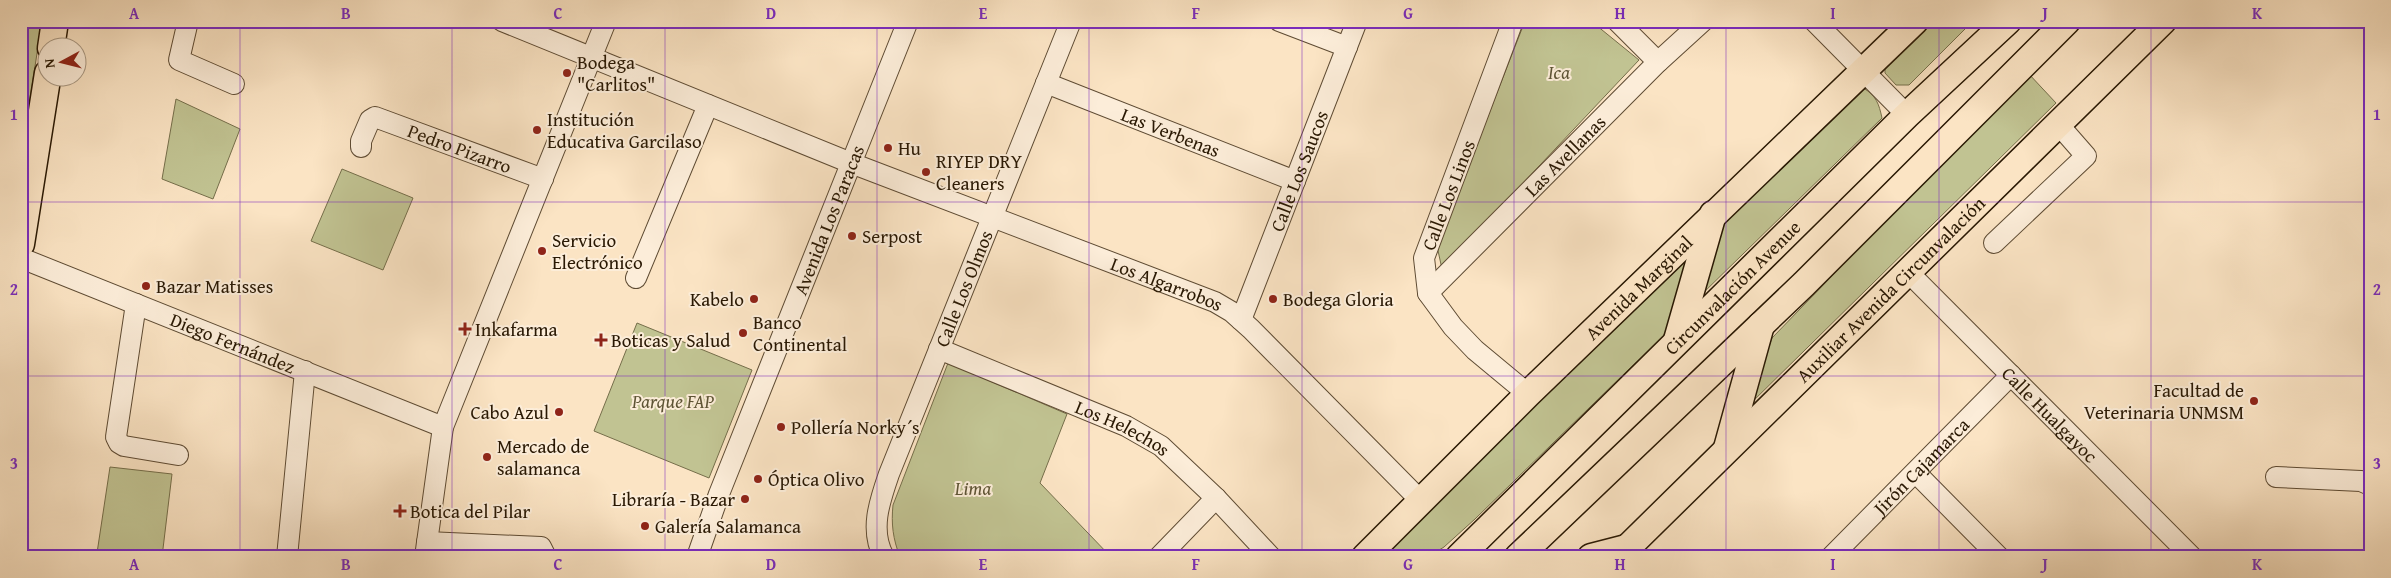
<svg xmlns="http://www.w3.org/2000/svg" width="2391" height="578" font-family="'Gentium Book Plus',serif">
  <rect width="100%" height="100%" fill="#fbe4c4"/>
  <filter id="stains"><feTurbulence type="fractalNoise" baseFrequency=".004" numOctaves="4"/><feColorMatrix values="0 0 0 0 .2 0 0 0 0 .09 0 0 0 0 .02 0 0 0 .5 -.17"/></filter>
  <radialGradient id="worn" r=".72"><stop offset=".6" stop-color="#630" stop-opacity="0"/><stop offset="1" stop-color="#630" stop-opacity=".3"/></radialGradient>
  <g fill="#c1c392" stroke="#756e4a">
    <path d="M21,21H42L21,157Z"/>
    <path d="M1525,21H1591L1639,60L1442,269L1437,246Z"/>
    <path d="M1923,21H1973L1909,85H1896L1885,73V60Z"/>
    <path d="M2028,73L2056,103L1746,408L1772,338Z"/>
    <path d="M1863,88C1876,95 1879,104 1882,118L1697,299L1712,237L1731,206Z"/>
    <path d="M176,99L240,129L213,199L162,179Z"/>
    <path d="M342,169L413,198L383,270L311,241Z"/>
    <path d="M1692,245L1666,333L1475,519L1444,547L1428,557H1383Z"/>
    <path d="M637,323L752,370L709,478L594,431Z"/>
    <path d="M948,363L1067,414L1040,483L1111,557H900C893,539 891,524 893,505Z"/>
    <path d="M110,467L172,474L162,557H121L97,553Z"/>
  </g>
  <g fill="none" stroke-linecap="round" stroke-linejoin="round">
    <defs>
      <g id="minor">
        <path d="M188,21L179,60L234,84"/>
        <path id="s1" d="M502,21L851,163L1215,302L1232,312L1251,329L1421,501"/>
        <path d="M1279,21L1347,47"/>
        <path d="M1513,21L1424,258L1428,293L1453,327L1475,350L1528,394"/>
        <path d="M1617,21L1658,62"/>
        <path d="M1814,21L1907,115"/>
        <path id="s2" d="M1046,83L1295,181"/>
        <path id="s3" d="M361,147V141L370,120L375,117L543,179"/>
        <path d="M1994,243L2086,156L2058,124"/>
        <path id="s4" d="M21,258L443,427"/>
        <path id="s5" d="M1908,272L2192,557"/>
        <path d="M636,278L708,105"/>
        <path id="s6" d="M1428,293L1658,62L1703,21"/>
        <path d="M136,304L116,437L119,443L124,446L178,455"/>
        <path id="s7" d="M1241,320L1357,21"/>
        <path id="s8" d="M939,349L1126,426L1161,446L1216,498L1271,557"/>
        <path d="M1916,473L1999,557"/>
        <path d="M2276,477L2361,481L2370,485"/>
        <path d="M427,542L541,547L546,557"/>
        <path d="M287,557L305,371"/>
        <path d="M425,557L443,427L606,21"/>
        <path id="s9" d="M697,557L719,494L908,21"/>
        <path id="s10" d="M884,557C869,530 880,500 889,474L1071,21"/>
        <path d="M1159,557L1216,498"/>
        <path id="s11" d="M1831,557L2011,375"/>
      </g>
      <g id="major">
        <path d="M51,48L55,21"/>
        <path d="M21,244L48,73"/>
        <path d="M1677,340L1713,214"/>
        <path d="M1727,448L1761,325"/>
        <path id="s12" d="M1365,557L1528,394L1915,21"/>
        <path id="s13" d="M1459,557L1907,115L2008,21"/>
        <path d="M1518,557L1804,284L2067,21"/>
        <path d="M1591,557L1626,548"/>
        <path id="s14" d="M1618,557L2163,21"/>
      </g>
    </defs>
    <use href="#minor" stroke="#5e4b33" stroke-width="22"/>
    <use href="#major" stroke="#291803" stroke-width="29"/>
    <use href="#minor" stroke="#fcedd9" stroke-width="20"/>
    <use href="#major" stroke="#fbe4c4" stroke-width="26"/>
  </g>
  <path fill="none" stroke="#7b2cbf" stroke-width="1" stroke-opacity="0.55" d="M240,21V557M452,21V557M665,21V557M877,21V557M1089,21V557M1302,21V557M1514,21V557M1726,21V557M1939,21V557M2151,21V557M21,202H2370M21,376H2370"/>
  <g fill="#8f2418" stroke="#fcedd9" stroke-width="2">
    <circle cx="567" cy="73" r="5"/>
    <circle cx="537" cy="130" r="5"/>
    <circle cx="888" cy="148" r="5"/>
    <circle cx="926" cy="172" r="5"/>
    <circle cx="852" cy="236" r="5"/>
    <circle cx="542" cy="251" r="5"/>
    <circle cx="146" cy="286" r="5"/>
    <circle cx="754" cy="299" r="5"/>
    <circle cx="1273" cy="299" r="5"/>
    <path d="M462.5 321.5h5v5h5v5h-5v5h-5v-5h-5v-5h5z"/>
    <circle cx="743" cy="333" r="5"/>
    <path d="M598.5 332.5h5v5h5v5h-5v5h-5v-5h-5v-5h5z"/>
    <circle cx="2254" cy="401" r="5"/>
    <circle cx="559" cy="412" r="5"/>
    <circle cx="781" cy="427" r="5"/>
    <circle cx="487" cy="457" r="5"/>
    <circle cx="758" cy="479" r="5"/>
    <circle cx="745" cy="499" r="5"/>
    <path d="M397.5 503.5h5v5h5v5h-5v5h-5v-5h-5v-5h5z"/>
    <circle cx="645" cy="526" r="5"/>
  </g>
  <g text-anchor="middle" stroke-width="4" stroke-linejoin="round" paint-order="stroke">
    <g font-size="19" fill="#291803" stroke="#fcedd9" text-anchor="start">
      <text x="577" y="69">Bodega<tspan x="577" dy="22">"Carlitos"</tspan></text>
      <text x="547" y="126">Institución<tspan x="547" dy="22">Educativa Garcilaso</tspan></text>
      <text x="898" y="155">Hu</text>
      <text x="936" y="168">RIYEP DRY<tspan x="936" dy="22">Cleaners</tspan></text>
      <text x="862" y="243">Serpost</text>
      <text x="552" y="247">Servicio<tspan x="552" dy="22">Electrónico</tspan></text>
      <text x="156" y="293">Bazar Matisses</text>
      <text x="744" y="306" text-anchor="end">Kabelo</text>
      <text x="1283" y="306">Bodega Gloria</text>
      <text x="753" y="329">Banco<tspan x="753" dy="22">Continental</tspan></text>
      <text x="475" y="336">Inkafarma</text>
      <text x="611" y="347">Boticas y Salud</text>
      <text x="2244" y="397" text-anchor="end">Facultad de<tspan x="2244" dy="22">Veterinaria UNMSM</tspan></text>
      <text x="549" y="419" text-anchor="end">Cabo Azul</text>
      <text x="791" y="434">Pollería Norky´s</text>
      <text x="497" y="453">Mercado de<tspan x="497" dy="22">salamanca</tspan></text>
      <text x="768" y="486">Óptica Olivo</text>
      <text x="735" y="506" text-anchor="end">Libraría - Bazar</text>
      <text x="410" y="518">Botica del Pilar</text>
      <text x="655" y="533">Galería Salamanca</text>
    </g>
    <g font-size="19" font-style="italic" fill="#5e5435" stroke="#fcedd9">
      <text x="1559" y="79">Ica</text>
      <text x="673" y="408">Parque FAP</text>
      <text x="973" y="495">Lima</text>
    </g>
    <g font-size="19" fill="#291803" stroke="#fcedd9">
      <text dy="7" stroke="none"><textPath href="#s2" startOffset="134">Las Verbenas</textPath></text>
      <text dy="7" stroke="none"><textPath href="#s3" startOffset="125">Pedro Pizarro</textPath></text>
      <text dy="7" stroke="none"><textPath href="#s6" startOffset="194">Las Avellanas</textPath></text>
      <text dy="7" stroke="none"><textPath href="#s7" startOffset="160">Calle Los Saucos</textPath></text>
      <text transform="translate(1448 195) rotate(-69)" y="7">Calle Los Linos</text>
      <text dy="7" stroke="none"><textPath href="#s9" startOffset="362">Avenida Los Paracas</textPath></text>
      <text dy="7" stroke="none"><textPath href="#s1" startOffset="715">Los Algarrobos</textPath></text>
      <text dy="7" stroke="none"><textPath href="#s10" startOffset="286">Calle Los Olmos</textPath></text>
      <text dy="7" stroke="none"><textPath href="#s12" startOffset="384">Avenida Marginal</textPath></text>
      <text dy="7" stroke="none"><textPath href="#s13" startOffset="384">Circunvalación Avenue</textPath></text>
      <text dy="7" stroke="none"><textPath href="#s14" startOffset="382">Auxiliar Avenida Circunvalación</textPath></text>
      <text dy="7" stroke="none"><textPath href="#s4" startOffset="228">Diego Fernández</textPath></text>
      <text dy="7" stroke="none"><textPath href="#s5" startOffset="201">Calle Hualgayoc</textPath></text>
      <text dy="7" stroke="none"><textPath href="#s8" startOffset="200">Los Helechos</textPath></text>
      <text dy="7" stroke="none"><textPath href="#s11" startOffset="128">Jirón Cajamarca</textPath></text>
    </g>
  </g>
  <rect width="2391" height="578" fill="none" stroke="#fbe4c4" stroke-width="55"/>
  <g transform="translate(62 62) rotate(263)"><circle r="24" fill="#fcedd9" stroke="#a89883"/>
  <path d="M0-4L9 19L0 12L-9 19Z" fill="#8f2418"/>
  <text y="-8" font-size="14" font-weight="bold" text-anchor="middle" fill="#291803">N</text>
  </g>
  <rect x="28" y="28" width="2336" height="522" fill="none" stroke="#7b2cbf" stroke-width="2"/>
  <g font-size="16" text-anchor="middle" font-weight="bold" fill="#7b2cbf">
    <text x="134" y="19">A</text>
    <text x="346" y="19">B</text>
    <text x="558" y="19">C</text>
    <text x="771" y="19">D</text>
    <text x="983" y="19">E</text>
    <text x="1196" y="19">F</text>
    <text x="1408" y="19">G</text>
    <text x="1620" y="19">H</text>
    <text x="1833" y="19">I</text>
    <text x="2045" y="19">J</text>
    <text x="2257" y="19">K</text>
    <text x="14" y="120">1</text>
    <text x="2377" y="120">1</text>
    <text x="14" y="295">2</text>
    <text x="2377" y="295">2</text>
    <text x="14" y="469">3</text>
    <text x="2377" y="469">3</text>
    <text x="134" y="570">A</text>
    <text x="346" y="570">B</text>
    <text x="558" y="570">C</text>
    <text x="771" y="570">D</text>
    <text x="983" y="570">E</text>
    <text x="1196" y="570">F</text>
    <text x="1408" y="570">G</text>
    <text x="1620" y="570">H</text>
    <text x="1833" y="570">I</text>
    <text x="2045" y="570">J</text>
    <text x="2257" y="570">K</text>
  </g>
  <rect width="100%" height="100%" filter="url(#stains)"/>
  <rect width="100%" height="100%" fill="url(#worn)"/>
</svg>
